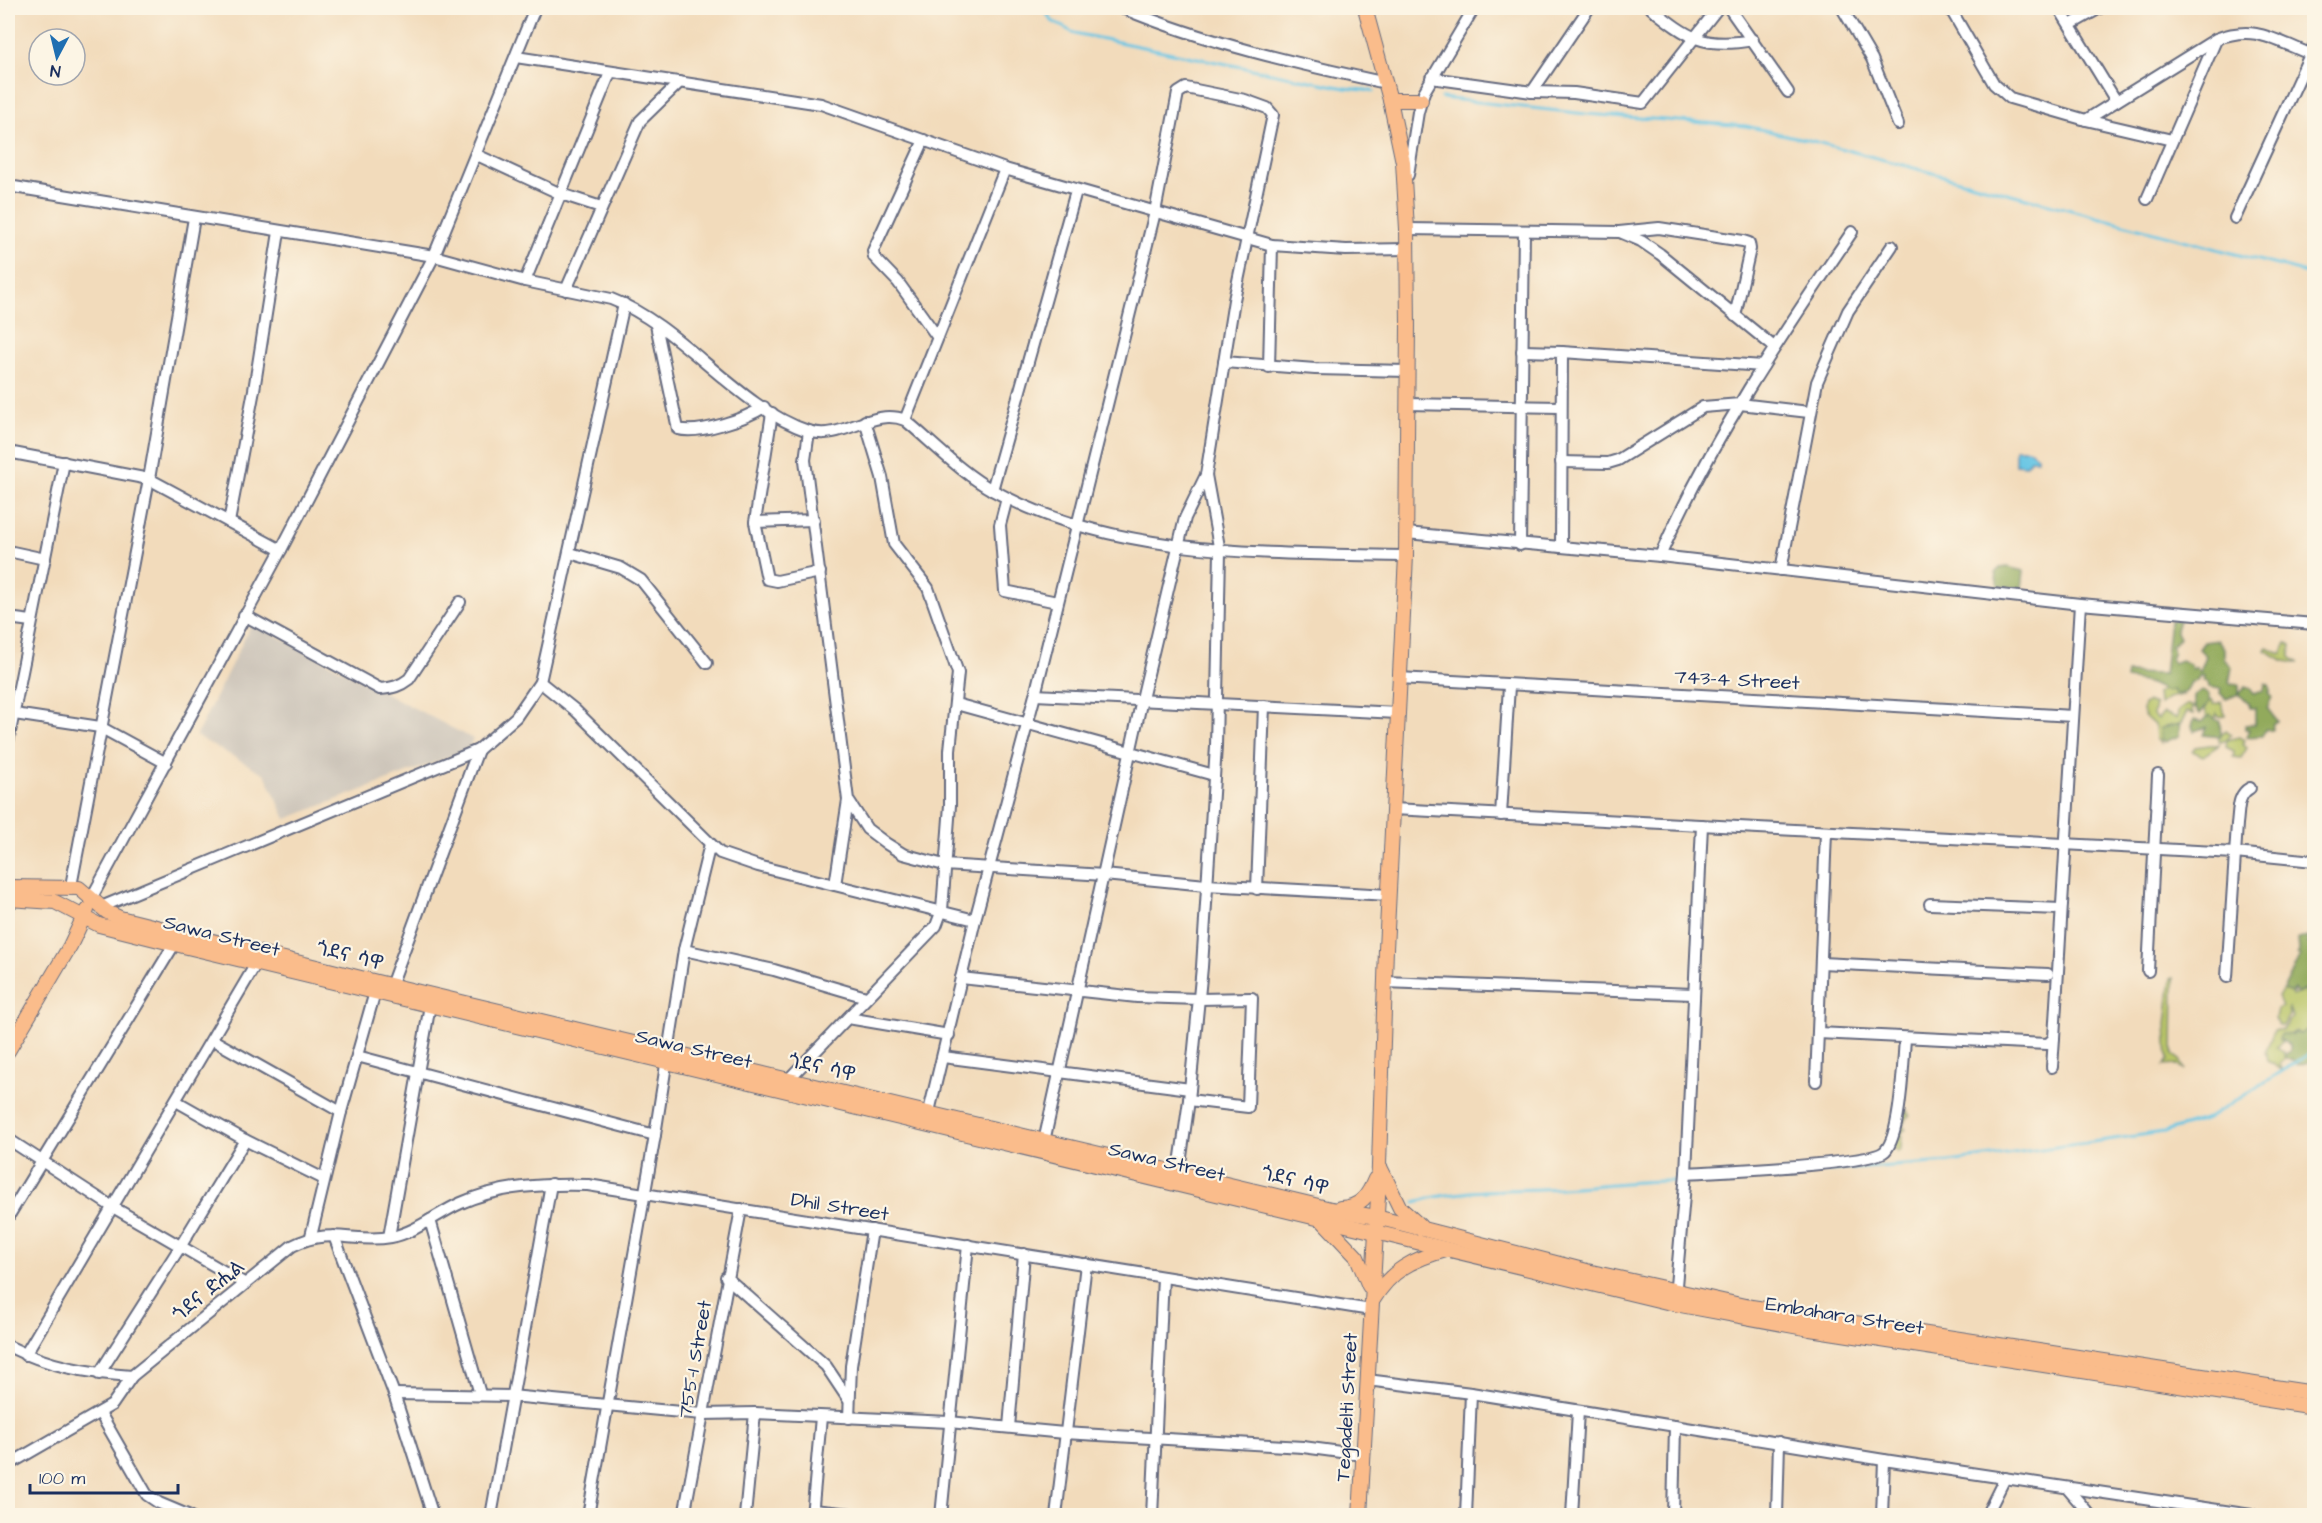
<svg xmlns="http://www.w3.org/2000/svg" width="2322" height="1523" font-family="'Architects Daughter','Noto Sans Ethiopic',sans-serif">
  <rect width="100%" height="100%" fill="#fcf5e5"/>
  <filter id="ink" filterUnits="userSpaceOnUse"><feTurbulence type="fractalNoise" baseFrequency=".0167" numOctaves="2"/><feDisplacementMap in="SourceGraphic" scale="12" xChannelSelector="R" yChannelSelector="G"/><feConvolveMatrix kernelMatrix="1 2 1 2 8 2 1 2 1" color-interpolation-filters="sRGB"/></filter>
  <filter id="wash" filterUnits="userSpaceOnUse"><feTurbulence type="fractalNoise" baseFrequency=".008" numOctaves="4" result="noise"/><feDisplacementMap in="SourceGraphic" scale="24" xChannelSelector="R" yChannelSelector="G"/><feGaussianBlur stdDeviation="1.35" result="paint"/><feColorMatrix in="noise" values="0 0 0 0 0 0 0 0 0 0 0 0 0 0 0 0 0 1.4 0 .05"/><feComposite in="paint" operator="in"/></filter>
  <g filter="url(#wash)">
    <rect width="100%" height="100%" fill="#f2dbbb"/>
    <path fill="#cbc3b8" d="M252,623L473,739L467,750L286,819L265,774L196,736Z"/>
    <g fill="#b9c567" stroke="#6a7a62" stroke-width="1.5">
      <path d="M2287,643L2291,645L2290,657L2299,663L2284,661L2265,650L2267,647L2282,654Z"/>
      <path d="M2164,689L2167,692L2173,690L2182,695L2168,698L2160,704L2156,693Z"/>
      <path d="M2210,701H2213V705L2222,702L2225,716L2218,717L2217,713L2215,718L2207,717L2205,709Z"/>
      <path d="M2147,702L2155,705L2153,715L2158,719L2163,713L2177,718L2178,711L2188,704L2197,707L2191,708L2194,714L2187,712L2180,724L2163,728L2161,744L2156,739L2155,726C2149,719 2139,716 2143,704Z"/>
      <path d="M2226,730L2231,734L2227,740L2239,737L2244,740L2242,744L2247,748L2241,758L2233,757L2234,751L2226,747L2227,740L2220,742L2218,738Z"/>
      <path d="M2210,745H2219L2203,756L2192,751L2195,747Z"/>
      <path d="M2171,978H2174L2173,1055L2180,1060L2185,1070L2178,1065L2164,1066L2168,1060L2166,1024Z"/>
      <path d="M2283,990L2290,992L2292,996L2307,990L2306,995L2314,999V1004L2310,1006L2314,1010V1029L2307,1023L2311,1033L2304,1031L2299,1034L2297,1031L2280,1040L2283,1041L2276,1047L2283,1052L2285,1058L2280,1064L2282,1070L2268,1061L2266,1051L2274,1030H2283L2292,1017L2288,1007L2289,1015L2283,1026H2279L2275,1018L2277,1009L2282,1007L2278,996Z"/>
      <path d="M1907,1110L1910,1115L1902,1124L1906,1129L1902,1132L1901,1149L1898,1152L1893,1147L1903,1111Z"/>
    </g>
    <g fill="#92aa5c" stroke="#566c5d" stroke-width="1.5">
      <path d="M2007,567L2024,571L2022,588L1998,586L1995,573L2000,568Z"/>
      <path d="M2170,620H2179L2176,630L2180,638L2171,646L2174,652L2171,659L2174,663L2181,660L2190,664L2192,669L2197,667L2198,671L2202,673L2200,671L2206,656L2199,649L2204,642L2218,640L2224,648V659L2232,667L2229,683L2239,684V694L2246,687L2251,689L2253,694L2264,691L2265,684L2269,685L2271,690L2269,693L2272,697L2267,708L2277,721L2273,723L2272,731L2266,729L2262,736L2246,737L2249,729H2245V725L2255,724V708H2250L2249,704L2239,694L2226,699L2220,693L2221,689L2209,687L2208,682L2203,681L2204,676H2199L2197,681L2191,682C2187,690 2186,694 2175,694L2173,690L2167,692L2148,683L2126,679L2127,673L2164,674Z"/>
      <path d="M2202,691L2207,693L2210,701L2200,714C2195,708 2193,703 2194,695Z"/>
      <path d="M2210,715L2220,722L2221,737L2203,735L2206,727L2194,731L2192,726L2194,720L2202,722Z"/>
      <path d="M2180,724L2179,736L2165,742L2161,739L2160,728Z"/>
      <path d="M2308,937L2307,943L2314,946C2315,962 2310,971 2314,985L2297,994L2294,989L2293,993L2283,990L2300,956L2297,955L2299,951L2298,939Z"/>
      <path d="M2306,1030L2312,1034L2314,1033V1045L2310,1046L2313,1061L2298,1065L2294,1060L2285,1058L2284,1055L2290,1051V1046L2279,1038L2281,1034L2292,1035L2294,1032L2299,1033Z"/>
    </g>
    <path fill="#65c5e4" stroke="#407aa1" stroke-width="1.5" d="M2015,449H2028L2037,456V459H2030L2027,465L2015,464Z"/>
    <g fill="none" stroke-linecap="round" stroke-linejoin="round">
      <g stroke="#65c5e4" stroke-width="3">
        <path d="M1043,8L1052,21L1074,33L1345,88L1373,91"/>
        <path d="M1441,98L1586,114L1746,126L1813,141L2314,275"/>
        <path d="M1692,1180L1949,1162L2164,1132L2207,1119L2314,1051"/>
        <path d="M1415,1202C1464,1188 1511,1191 1561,1188C1599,1186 1637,1180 1675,1181"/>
      </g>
    </g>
  </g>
  <g filter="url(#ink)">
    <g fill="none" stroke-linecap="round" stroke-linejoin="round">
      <defs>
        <g id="minor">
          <path d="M1122,8C1206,43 1298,64 1386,83"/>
          <path d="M1651,8C1689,38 1703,49 1753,40"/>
          <path d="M1729,8L1788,92"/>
          <path d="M1842,8L1872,59L1898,124"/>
          <path d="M1950,8L1994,84L2010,98L2086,120L2172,140"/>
          <path d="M2059,8L2116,101"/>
          <path d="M2070,25L2100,8"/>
          <path d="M516,57L821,104L1005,169L1272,245L1346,250L1408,249"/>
          <path d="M1431,78L1532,92L1574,93L1643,103L1718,8"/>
          <path d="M1532,92L1589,8"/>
          <path d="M2086,120L2216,39C2255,24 2274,40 2310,54"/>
          <path d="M924,140L873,251L874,257L898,282L936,335"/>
          <path d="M477,155L561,194L601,207"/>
          <path d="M1408,175L1418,112L1424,92L1474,8"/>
          <path d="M8,186L434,256L525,281L611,299C682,326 736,407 808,431C842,442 872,407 905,420C934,444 961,473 994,491C1116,558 1271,553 1406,556"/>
          <path d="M2147,199L2216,40"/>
          <path d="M2235,218L2314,46"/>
          <path d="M1407,229L1619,232L1659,228L1743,241L1749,243L1750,249L1735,316"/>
          <path d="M1622,233L1641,241L1660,254L1774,347"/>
          <path d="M525,281L610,73"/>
          <path d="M566,290L640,121L680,82"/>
          <path d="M624,304L540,682L575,710L720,853L758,866L975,920"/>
          <path d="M656,325L678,429C699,435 747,418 764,407"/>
          <path d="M1522,351L1562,352L1561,547"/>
          <path d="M1562,352L1763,366"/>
          <path d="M1224,362L1315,369L1408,371"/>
          <path d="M1269,367L1272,245"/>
          <path d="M1407,404L1560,407"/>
          <path d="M772,413L755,522L767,579L777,581L820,572"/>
          <path d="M905,420L1005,169"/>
          <path d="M809,431L805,460L848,800L835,885"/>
          <path d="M8,452L149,479L281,550"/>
          <path d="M1561,462L1608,463L1618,460L1703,407L1740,404L1809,412"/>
          <path d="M992,490L1076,191"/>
          <path d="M1007,498L1000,525L1005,591L1057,602"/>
          <path d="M229,522L254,390L279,232"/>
          <path d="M755,522L814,520"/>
          <path d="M1406,533L1660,556L2080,604L2314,624"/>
          <path d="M1520,545L1524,231"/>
          <path d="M8,551L45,559"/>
          <path d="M570,553L621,568L641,580L707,663"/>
          <path d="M1660,556C1711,440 1781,336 1852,232"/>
          <path d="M1781,570L1817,382L1848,311L1892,246"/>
          <path d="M244,615L380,689C393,688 400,686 409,679L460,602"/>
          <path d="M8,618L31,621"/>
          <path d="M1399,678L2073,716"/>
          <path d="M1035,695L1398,713"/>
          <path d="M956,704L1214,775"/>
          <path d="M8,713L100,727L166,763"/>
          <path d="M8,742L64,462"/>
          <path d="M848,800L867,829L887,844L903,854L944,865L1104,875L1206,885L1389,895"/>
          <path d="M1393,809L2235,853L2314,861"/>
          <path d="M1501,815L1509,686"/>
          <path d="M71,886L149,479L194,218"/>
          <path d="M1257,889L1264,706"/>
          <path d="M92,897L281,550L434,256L535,8"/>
          <path d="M1930,904L2061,909"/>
          <path d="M101,907L478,750L516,717L540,682"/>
          <path d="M684,950L774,970L866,997"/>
          <path d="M1821,963L2048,974"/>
          <path d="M2148,971L2158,775"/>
          <path d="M2227,977L2237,824C2239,810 2237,795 2250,788"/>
          <path d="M961,978L1137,997L1199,999L1252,998L1248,1107L1189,1100"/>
          <path d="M1385,982L1693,994"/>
          <path d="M389,991L478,750"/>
          <path d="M848,1018L949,1035"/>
          <path d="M1818,1033L2048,1044L2054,1038L2080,604"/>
          <path d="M213,1040L341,1112"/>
          <path d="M357,1056L655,1135"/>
          <path d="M943,1057L1190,1089"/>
          <path d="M2052,1067L2054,1038"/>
          <path d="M1816,1081L1826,832"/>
          <path d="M785,1083L936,926L942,910L950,805V750L958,673L928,588L894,544L882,477L865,421"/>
          <path d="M176,1101L245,1140L324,1179"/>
          <path d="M927,1120L975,920L1035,695L1155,212L1178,93L1186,88L1245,100L1267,108L1273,115L1234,300L1206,475L1185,518L1142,699L1043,1146"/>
          <path d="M8,1139L111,1206L244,1283"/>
          <path d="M1686,1173C1714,1171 1872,1165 1885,1151C1901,1135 1903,1062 1905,1039"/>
          <path d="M1178,1178L1189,1100L1202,967L1216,746L1220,552L1206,475"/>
          <path d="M8,1217L178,938"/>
          <path d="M430,1220L480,1394"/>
          <path d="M311,1236L341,1112L375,992"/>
          <path d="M334,1236L394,1394L433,1516"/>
          <path d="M389,1237L430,1005"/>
          <path d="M726,1277L826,1366L848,1399"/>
          <path d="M1675,1297L1686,1173L1702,825"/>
          <path d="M8,1346C48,1366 86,1373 132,1376"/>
          <path d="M25,1355L260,957"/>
          <path d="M99,1374L180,1247L245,1140"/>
          <path d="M1367,1380L1471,1393L1884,1460L2258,1516"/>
          <path d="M394,1394L511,1396L702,1414L755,1413L949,1422L1064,1433L1303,1447L1363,1455"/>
          <path d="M100,1413L147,1495L159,1503L190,1516"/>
          <path d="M849,1418L851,1366L872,1230"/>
          <path d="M1009,1427L1024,1254"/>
          <path d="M8,1465L112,1405L132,1376L292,1246C332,1226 354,1244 391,1237C417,1232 438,1213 461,1203C502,1185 544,1184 588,1185L1371,1310"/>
          <path d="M2067,1488L2091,1516"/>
          <path d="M813,1510L870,1516"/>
          <path d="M491,1516L551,1184"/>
          <path d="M588,1516L655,1135L684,950L710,844"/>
          <path d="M684,1516L741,1209"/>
          <path d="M745,1516L755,1413"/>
          <path d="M812,1516L821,1417"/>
          <path d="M941,1516L968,1245"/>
          <path d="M1056,1516L1086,1264"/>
          <path d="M1152,1516L1163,1277"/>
          <path d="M1466,1516L1471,1393"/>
          <path d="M1572,1516L1578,1411"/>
          <path d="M1673,1516L1675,1426"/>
          <path d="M1777,1516L1779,1442"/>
          <path d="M1882,1516L1884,1460"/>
          <path d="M1986,1516L2005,1478"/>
        </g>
        <g id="major">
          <path d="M1390,100H1421"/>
          <path d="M8,887L79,888L107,912L120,918L377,982L1331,1209L1376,1217L1587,1271L1745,1306L2314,1393"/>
          <path d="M8,899L55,902L99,925L175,944L1675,1304L1810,1329L2314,1407"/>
          <path d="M8,1051L70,946L87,910"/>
          <path d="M1381,1169L1400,1208L1420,1226"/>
          <path d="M1340,1208C1361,1207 1368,1196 1375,1179"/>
          <path d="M1324,1222L1357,1257L1369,1286"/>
          <path d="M1373,1300C1391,1270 1413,1259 1446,1250"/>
          <path d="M1360,1516L1378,1196L1386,949L1406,556L1408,325L1407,229L1403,162L1390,100L1365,8"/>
        </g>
      </defs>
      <use href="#minor" stroke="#666b7f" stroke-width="14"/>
      <use href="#major" stroke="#666b7f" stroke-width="16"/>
      <use href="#minor" stroke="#fff" stroke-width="10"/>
      <use href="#major" stroke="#fabc8b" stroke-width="14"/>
    </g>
  </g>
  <g text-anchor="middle" stroke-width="4.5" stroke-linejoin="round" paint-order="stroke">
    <g font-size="20" fill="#1b2f5e" stroke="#fcf5e5">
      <text transform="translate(1737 679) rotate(3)" y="7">743-4 Street</text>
      <text transform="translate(222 935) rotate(14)" y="7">Sawa Street</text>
      <text transform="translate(350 955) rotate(14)" y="7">ጎደና ሳዋ</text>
      <text transform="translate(694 1048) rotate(13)" y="7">Sawa Street</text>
      <text transform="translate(822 1067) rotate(13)" y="7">ጎደና ሳዋ</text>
      <text transform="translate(1167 1161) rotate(13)" y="7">Sawa Street</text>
      <text transform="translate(1295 1180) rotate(14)" y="7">ጎደና ሳዋ</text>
      <text transform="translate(840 1206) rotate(9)" y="7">Dhil Street</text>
      <text transform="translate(208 1290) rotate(-39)" y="7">ጎደና ድሒል</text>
      <text transform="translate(1845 1315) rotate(9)" y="7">Embahara Street</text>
      <text transform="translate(694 1359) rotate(-80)" y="7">755-1 Street</text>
      <text transform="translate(1346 1407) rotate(-87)" y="7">Tegadelti Street</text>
    </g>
  </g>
  <rect width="2322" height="1523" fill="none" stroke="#fcf5e5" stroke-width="30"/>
  <g transform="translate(57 57) rotate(187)"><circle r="28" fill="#fcf5e5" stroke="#a2a6af" stroke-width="1.5"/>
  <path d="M0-4.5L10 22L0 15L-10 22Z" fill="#1f6fb2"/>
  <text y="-9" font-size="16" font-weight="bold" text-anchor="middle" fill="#1b2f5e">N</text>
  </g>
  <path d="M30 1484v9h148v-9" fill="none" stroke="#1b2f5e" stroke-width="3"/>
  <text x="39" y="1484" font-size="18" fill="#1b2f5e" stroke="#fcf5e5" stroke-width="4.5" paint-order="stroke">100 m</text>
</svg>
